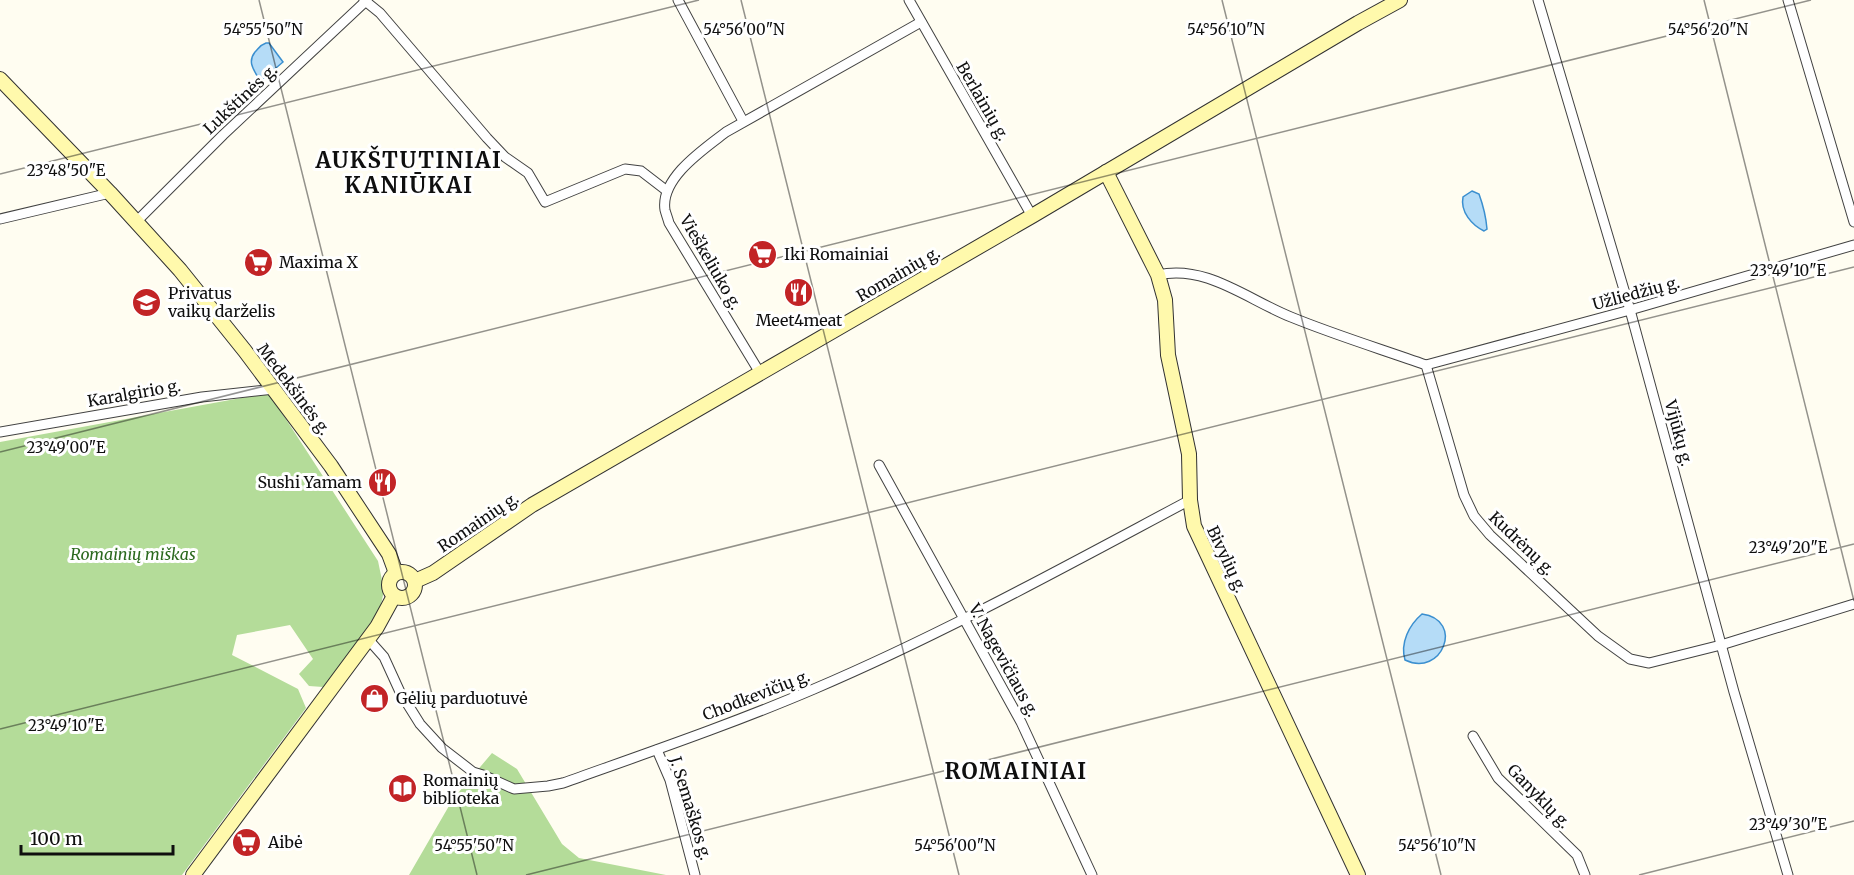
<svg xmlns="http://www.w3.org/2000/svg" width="1854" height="875" font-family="Merriweather,serif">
  <rect width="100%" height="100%" fill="#fffdf1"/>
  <g fill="#b4dc99">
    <path d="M269,393L378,561L384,590L378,620L323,687L309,686L299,674L313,659L290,625L237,635L232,655L298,689L306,708L182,875H0V442Z"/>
    <path d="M492,753L517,769L562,844L579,858L666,875H409L453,799Z"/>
  </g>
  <g fill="#b5dcf7" stroke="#3b8fcf" stroke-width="1.5">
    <path d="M266,43H269L283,62L262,80L259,79C254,70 247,62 255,52C259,48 260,45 266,43Z"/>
    <path d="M1472,191L1479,194C1483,205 1486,217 1487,229L1484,231C1472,225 1460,212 1463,197Z"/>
    <path d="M1422,614C1465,620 1442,678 1405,660C1400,643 1409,625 1422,614Z"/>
  </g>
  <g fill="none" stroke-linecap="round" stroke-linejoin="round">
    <defs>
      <g id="street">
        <path d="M364,0L380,13L487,138L505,157L528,173L545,202L625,169L641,171L667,191"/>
        <path d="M678,0L743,121"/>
        <path d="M909,0L1032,216"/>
        <path d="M1538,0L1630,310L1734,692L1788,875"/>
        <path d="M1788,0L1854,222"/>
        <path d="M0,219L110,193"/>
        <path d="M136,222L223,135L367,0"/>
        <path d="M1158,275C1206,264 1248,300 1291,317C1335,335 1381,349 1426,365L1464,495L1474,516L1490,535L1598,636L1630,659L1649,663L1721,645L1854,604"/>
        <path d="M1426,365L1630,310L1854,245"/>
        <path d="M760,373L669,223C668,219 666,214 665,210C660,178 704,149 726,132L921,22"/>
        <path d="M0,432L202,397L274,389"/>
        <path d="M879,465L1021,722L1092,875"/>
        <path d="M368,639L384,657L400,692L420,724L442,748L473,772L483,775L514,789L548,786L563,783C647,753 732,724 814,689C943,634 1066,566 1190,500"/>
        <path d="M1473,736L1498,778L1577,855L1585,875"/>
        <path d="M657,750L670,780L695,875"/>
      </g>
      <g id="secondary">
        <path d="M0,79L110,193L180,270L245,351L331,466L389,554L396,573"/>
        <path d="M1106,172L1158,275L1165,300L1168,355L1189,454L1190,500L1194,526L1358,875"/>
        <circle cx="402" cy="585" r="13"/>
        <path d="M415,581L433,573L532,505L1032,216L1358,23L1400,0"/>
        <path d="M193,875L377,627L394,596"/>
      </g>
    </defs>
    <use href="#street" stroke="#424242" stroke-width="11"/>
    <use href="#secondary" stroke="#313131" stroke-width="16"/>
    <use href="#street" stroke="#fff" stroke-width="9"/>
    <use href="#secondary" stroke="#fff9ac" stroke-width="14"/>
  </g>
  <path fill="none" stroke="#0f0f0f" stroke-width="1.5" stroke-opacity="0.45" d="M259,0L477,875M741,0L959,875M1222,0L1441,875M1704,0L1854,601M0,174L699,0M0,452L1811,0M0,729L1854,267M526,875L1854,544M1639,875L1854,821"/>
  <defs>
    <symbol id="supermarket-disc" viewBox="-11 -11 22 22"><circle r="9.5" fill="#c22426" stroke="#fff"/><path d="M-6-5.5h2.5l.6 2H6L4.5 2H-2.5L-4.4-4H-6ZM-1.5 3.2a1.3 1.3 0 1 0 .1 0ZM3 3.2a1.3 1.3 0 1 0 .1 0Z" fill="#fff"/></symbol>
    <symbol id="restaurant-disc" viewBox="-11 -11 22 22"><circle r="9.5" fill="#c22426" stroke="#fff"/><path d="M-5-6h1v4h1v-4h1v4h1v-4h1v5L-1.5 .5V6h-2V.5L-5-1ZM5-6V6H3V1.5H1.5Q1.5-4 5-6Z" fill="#fff"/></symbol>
    <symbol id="school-disc" viewBox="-11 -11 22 22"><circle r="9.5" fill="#c22426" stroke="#fff"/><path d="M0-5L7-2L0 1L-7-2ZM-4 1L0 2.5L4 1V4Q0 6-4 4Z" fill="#fff"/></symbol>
    <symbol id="shop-disc" viewBox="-11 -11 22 22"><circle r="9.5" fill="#c22426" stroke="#fff"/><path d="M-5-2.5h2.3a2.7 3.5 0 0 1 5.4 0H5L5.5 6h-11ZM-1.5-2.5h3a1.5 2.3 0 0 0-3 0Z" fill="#fff"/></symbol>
    <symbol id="library-disc" viewBox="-11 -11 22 22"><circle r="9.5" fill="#c22426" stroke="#fff"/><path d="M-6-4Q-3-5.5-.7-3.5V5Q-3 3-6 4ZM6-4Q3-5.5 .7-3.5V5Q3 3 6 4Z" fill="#fff"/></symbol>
  </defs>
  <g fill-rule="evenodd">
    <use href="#supermarket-disc" x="746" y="238" width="33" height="33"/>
    <use href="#supermarket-disc" x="242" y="246" width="33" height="33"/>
    <use href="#restaurant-disc" x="782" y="276" width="33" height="33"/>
    <use href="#school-disc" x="130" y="286" width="33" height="33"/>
    <use href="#restaurant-disc" x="366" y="466" width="33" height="33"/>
    <use href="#shop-disc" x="358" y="682" width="33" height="33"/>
    <use href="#library-disc" x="386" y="772" width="33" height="33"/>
    <use href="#supermarket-disc" x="230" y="826" width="33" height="33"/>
  </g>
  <g text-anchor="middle" stroke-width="6" stroke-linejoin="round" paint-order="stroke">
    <g font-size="16" fill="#0f0f0f" stroke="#fff">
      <text transform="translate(240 99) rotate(-43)" y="6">Lukštinės g.</text>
      <text transform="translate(983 101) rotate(60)" y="6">Berlainių g.</text>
      <text transform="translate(711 262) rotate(60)" y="6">Vieškeliuko g.</text>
      <text transform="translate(898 274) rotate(-30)" y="6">Romainių g.</text>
      <text transform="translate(1636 293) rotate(-15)" y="6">Užliedžių g.</text>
      <text transform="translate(294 389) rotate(53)" y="6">Medekšinės g.</text>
      <text transform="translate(134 393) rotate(-10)" y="6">Karalgirio g.</text>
      <text transform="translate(1679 433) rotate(75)" y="6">Vijūkų g.</text>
      <text transform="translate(478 522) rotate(-34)" y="6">Romainių g.</text>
      <text transform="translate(1522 543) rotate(44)" y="6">Kudrėnų g.</text>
      <text transform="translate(1227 559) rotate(65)" y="6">Bivylių g.</text>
      <text transform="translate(1004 660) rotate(61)" y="6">V. Nagevičiaus g.</text>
      <text transform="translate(756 695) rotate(-21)" y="6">Chodkevičių g.</text>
      <text transform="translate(1539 796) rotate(46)" y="6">Ganyklų g.</text>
      <text transform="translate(691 808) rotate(73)" y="6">J. Semaškos g.</text>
    </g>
    <g font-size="16" fill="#0f0f0f" stroke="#fff" text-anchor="start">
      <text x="784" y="260">Iki Romainiai</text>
      <text x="279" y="268">Maxima X</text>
      <text x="168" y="299">Privatus<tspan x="168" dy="18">vaikų darželis</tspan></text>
      <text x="799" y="326" text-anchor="middle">Meet4meat</text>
      <text x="362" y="488" text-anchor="end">Sushi Yamam</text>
      <text x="396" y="704">Gėlių parduotuvė</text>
      <text x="423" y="786">Romainių<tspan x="423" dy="18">biblioteka</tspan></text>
      <text x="268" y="848">Aibė</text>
    </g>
    <g font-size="16" font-style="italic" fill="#2b691e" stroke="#fff">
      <text x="133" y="560">Romainių miškas</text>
    </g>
    <g font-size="22" font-weight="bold" letter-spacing="1.5" fill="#0f0f0f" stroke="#fff">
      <text x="409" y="168">AUKŠTUTINIAI<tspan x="409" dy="25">KANIŪKAI</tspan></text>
      <text x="1016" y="779">ROMAINIAI</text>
    </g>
  </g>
  <g font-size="15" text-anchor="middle" fill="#0f0f0f" stroke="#fff" stroke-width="6" stroke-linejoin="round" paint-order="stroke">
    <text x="744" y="35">54°56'00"N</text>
    <text x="1226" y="35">54°56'10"N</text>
    <text x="263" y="35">54°55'50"N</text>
    <text x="1708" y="35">54°56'20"N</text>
    <text x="66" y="176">23°48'50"E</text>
    <text x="1788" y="276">23°49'10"E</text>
    <text x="66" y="453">23°49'00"E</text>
    <text x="1788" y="553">23°49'20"E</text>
    <text x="66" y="731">23°49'10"E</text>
    <text x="1788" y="830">23°49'30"E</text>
    <text x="474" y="851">54°55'50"N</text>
    <text x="955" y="851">54°56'00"N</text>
    <text x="1437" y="851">54°56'10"N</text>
  </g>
  <path d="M21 845v9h152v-9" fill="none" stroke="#0f0f0f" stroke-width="3"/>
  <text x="30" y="845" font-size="18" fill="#0f0f0f" stroke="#ffffff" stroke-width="4.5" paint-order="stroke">100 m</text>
</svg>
